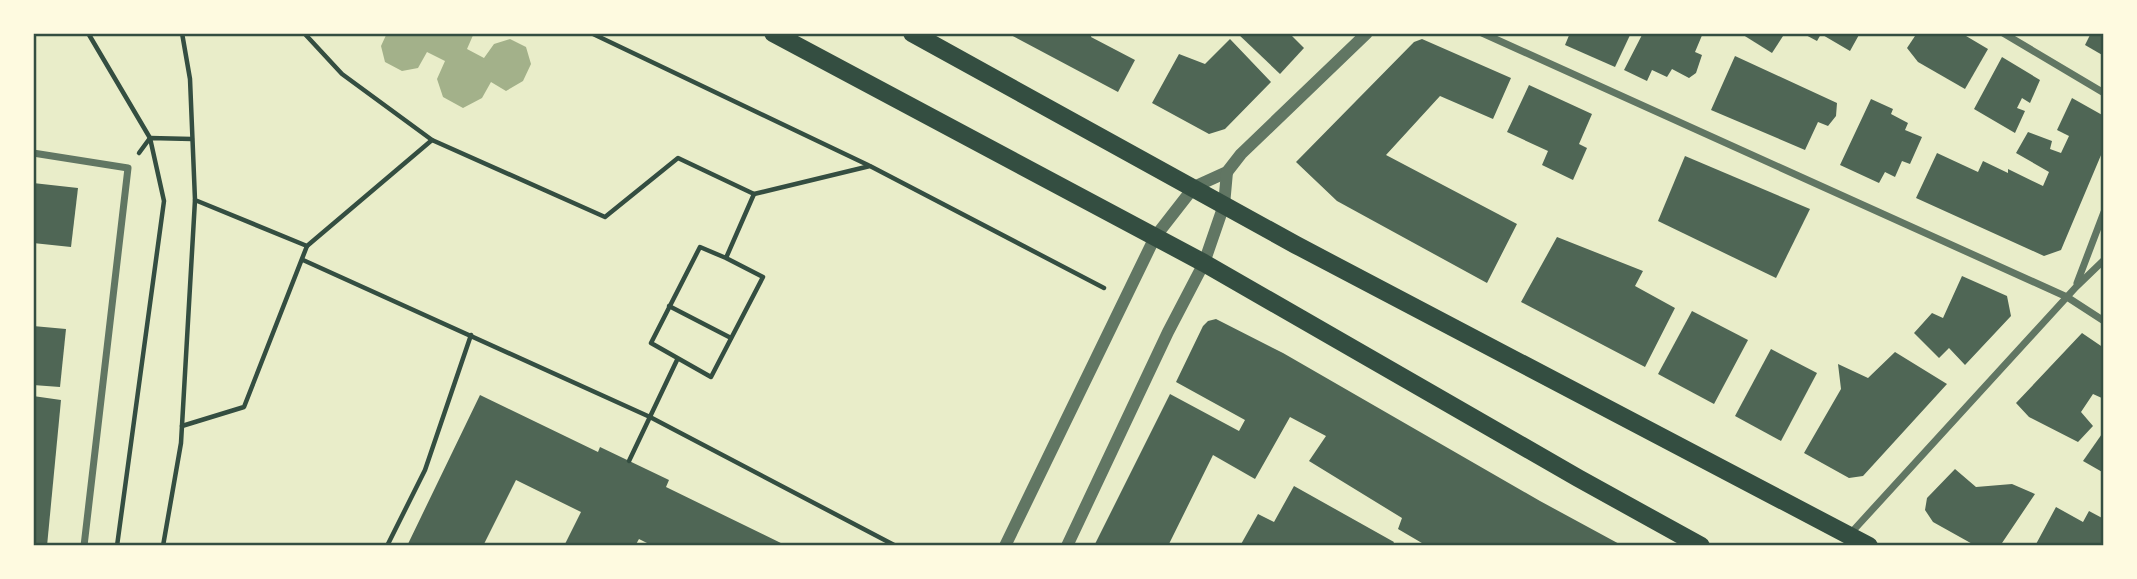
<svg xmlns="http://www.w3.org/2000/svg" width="2137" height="579" font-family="Montserrat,sans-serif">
  <rect width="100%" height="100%" fill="#e9edc9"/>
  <path fill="#a3b18a" d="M387,33H474L467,49L484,58L494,44L510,39L526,47L531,64L523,81L506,91L491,82L482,98L463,108L443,97L437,79L445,61L427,52L418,68L402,71L385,62L381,46Z"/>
  <g fill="#4f6655">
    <path d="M1007,33H1092L1091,37L1135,60L1118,92Z"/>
    <path d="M1237,33H1289L1304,48L1280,74Z"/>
    <path d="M1570,33H1631L1615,67L1565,45Z"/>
    <path d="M1643,33H1703L1695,52L1702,55L1696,73L1689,78L1672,69L1667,77L1652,70L1647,81L1624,70Z"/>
    <path d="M1740,33H1785L1772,53Z"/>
    <path d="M1802,33H1860L1850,51L1821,34L1817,41Z"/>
    <path d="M1917,33H1961L1988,49L1965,89L1918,62L1907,48Z"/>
    <path d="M2091,33H2104V56L2085,45Z"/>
    <path d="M1230,39L1271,82L1225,129L1209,134L1152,103L1179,54L1205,64Z"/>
    <path d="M1422,39L1511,78L1493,119L1440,96L1386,155L1517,224L1487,283L1337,201L1296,162L1414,42Z"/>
    <path d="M1735,56L1837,103L1836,116L1828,126L1818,122L1805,150L1711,110Z"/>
    <path d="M2002,57L2040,80L2030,103L2022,98L2017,108L2025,111L2015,133L1974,109Z"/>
    <path d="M1529,85L1592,114L1579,144L1587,148L1573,180L1542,165L1548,151L1507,132Z"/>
    <path d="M2072,98L2104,116V148L2061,250L2044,256L1916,198L1937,153L1978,172L1983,161L2008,173V169L2043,186L2049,172L2016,153L2028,132L2052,141L2050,149L2061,153L2069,136L2057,130Z"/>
    <path d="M1871,99L1893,109L1891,114L1908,123L1905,130L1922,137L1910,164L1902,161L1895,177L1885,172L1879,183L1840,165Z"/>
    <path d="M1685,156L1810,209L1776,278L1658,221Z"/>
    <path d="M33,183L78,188L71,247L33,243Z"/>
    <path d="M1557,237L1643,271L1635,286L1675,308L1645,367L1521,302Z"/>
    <path d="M1962,276L2007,296L2011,316L1965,365L1949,348L1939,358L1914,333L1932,313L1943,318Z"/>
    <path d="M1692,311L1748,340L1714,404L1658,374Z"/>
    <path d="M1216,319L1283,353L1540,501L1623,546H1427L1398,529L1402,518L1309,461L1326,436L1290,417L1255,479L1213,455L1168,546H1094L1170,394L1239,431L1245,420L1176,382L1203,326L1208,321Z"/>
    <path d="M33,326L66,329L60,387L33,385Z"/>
    <path d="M2082,333L2104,348V399L2093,394L2081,412L2093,426L2078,442L2029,417L2016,403Z"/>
    <path d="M1771,349L1817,373L1781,441L1735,416Z"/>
    <path d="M1895,352L1947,384L1863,476L1849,478L1804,453L1841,389L1838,364L1868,378Z"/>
    <path d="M480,395L598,452L600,447L669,480L666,487L787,546H653L639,539L635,546H564L581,512L516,480L483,546H407Z"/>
    <path d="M33,396L61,400L47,546H33Z"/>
    <path d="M2104,431V473L2083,461Z"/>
    <path d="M1955,469L1976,487L2012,484L2035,494L2000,546H1976L1933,522L1925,510L1927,498Z"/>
    <path d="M1294,486L1394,542L1392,546H1240L1258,514L1274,522Z"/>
    <path d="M2056,507L2083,522L2089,511L2104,519V546H2035Z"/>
  </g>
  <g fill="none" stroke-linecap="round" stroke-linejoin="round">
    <g stroke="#344e41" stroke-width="4.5">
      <path d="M88,33L150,138L164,201L117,546"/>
      <path d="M182,33L190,79L195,200L307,246L432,140L605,217L678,158L754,194L870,166L1104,288"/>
      <path d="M304,33L342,74L432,140"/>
      <path d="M591,33L868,165"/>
      <path d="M139,153L150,138L192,139"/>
      <path d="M726,258L763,277L711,377L651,343L700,247L726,258L754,194"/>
      <path d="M303,260L650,417L896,546"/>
      <path d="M669,306L731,338"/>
      <path d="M182,426L244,407L307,246"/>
      <path d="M629,461L677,360"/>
      <path d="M163,546L181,443L195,200"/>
      <path d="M387,546L425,470L471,335"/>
    </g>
    <g stroke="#617663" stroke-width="7">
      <path d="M1482,33L2067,297L2104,321"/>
      <path d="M2003,33L2104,93"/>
      <path d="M33,153L128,168L84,546"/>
      <path d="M2077,283L2104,212"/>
      <path d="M1850,534L2076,287L2104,260"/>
    </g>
    <g stroke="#617663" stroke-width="12">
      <path d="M1005,546L1155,237L1194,187L1227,172L1241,154L1367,33"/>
      <path d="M1067,546L1168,332L1204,263L1224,205L1227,172"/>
    </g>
    <g stroke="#344e41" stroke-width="18">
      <path d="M773,33L1204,263L1578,478L1701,546"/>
      <path d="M912,33L1296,245L1869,546"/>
    </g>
  </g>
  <rect width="2137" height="579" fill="none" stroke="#fefae0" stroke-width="70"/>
  <rect x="35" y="35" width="2067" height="509" fill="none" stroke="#344e41" stroke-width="2.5"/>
</svg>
